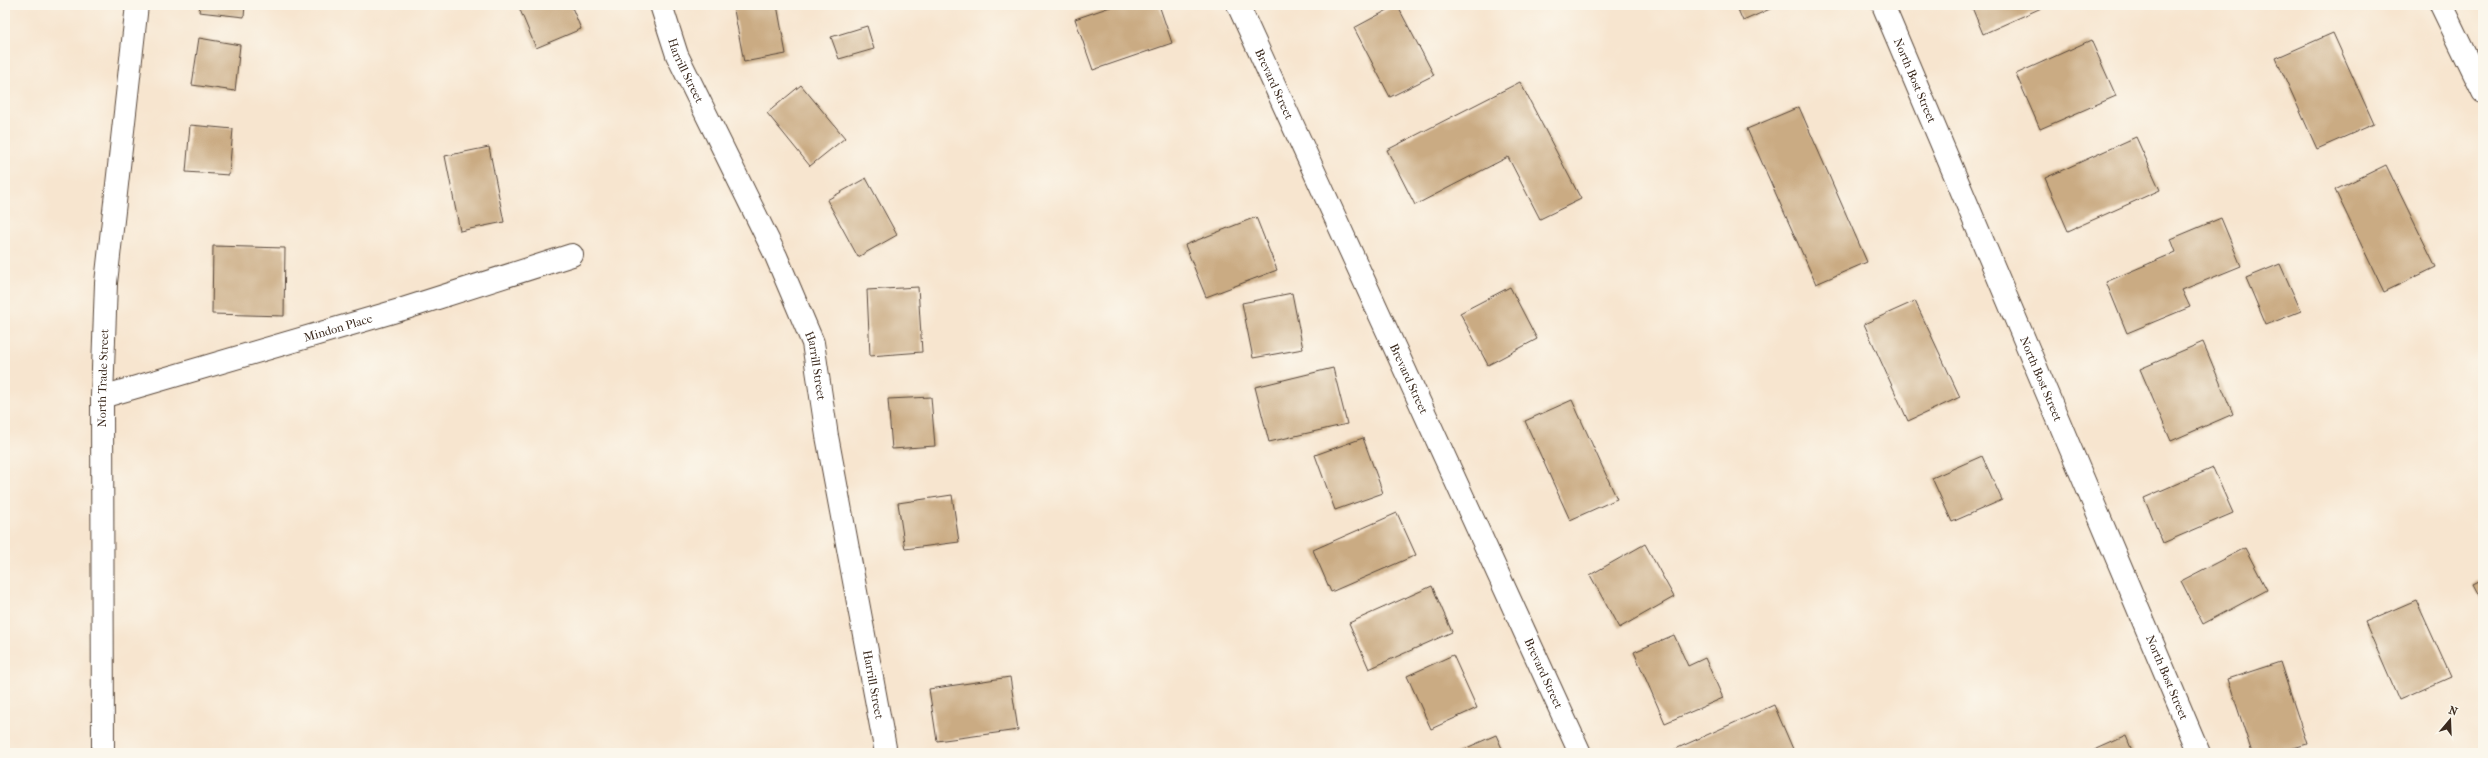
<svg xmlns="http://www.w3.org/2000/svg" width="2488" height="758" font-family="'IM FELL French Canon',serif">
  <rect width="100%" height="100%" fill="#fbf7ec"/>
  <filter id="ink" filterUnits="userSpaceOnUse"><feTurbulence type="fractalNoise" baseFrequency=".025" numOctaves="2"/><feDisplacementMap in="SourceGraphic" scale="8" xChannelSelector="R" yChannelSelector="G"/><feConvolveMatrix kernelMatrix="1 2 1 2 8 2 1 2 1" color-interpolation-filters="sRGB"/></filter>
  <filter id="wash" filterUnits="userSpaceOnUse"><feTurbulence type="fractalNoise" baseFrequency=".012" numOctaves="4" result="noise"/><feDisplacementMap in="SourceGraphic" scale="16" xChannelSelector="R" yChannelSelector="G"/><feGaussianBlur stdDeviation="0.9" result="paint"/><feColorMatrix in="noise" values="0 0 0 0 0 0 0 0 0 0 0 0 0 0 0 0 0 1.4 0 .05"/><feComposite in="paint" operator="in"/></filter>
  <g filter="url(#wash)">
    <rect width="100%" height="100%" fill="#f7e5cf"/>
    <g id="blocks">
      <g fill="#caab83">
        <path d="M200,5H245L244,17L199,12Z"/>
        <path d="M518,5H571L581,29L536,48Z"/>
        <path d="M733,5H777L786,54L744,62Z"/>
        <path d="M1116,5H1159L1172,43L1093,70L1075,19Z"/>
        <path d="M1397,5L1434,75L1390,97L1354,28Z"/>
        <path d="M1736,5H1779L1743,21Z"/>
        <path d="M1971,5H2048L1983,34Z"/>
        <path d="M867,26L874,49L839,59L831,37Z"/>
        <path d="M2333,33L2374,124L2317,149L2276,58Z"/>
        <path d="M199,38L240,45L235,91L192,85Z"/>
        <path d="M2091,40L2116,96L2040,129L2016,74Z"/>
        <path d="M1520,82L1581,199L1540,219L1508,157L1415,205L1387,150Z"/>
        <path d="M801,85L845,138L810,166L767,113Z"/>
        <path d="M1799,107L1867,262L1816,284L1747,129Z"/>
        <path d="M190,125L233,129L229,175L186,172Z"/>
        <path d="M2136,137L2160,190L2068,231L2045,178Z"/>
        <path d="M489,147L504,222L460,231L445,156Z"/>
        <path d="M2386,165L2436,267L2384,292L2335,190Z"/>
        <path d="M866,178L897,235L858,257L827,200Z"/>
        <path d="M1256,217L1277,270L1206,297L1185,245Z"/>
        <path d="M2221,218L2241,266L2182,290L2190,307L2127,333L2106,282L2176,252L2171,239Z"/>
        <path d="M213,246L285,248L284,316L212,314Z"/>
        <path d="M2280,264L2301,311L2266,325L2246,278Z"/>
        <path d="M918,287L922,352L870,356L867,290Z"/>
        <path d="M1510,287L1537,339L1488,365L1460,313Z"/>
        <path d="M1292,293L1303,349L1253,358L1242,303Z"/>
        <path d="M1915,301L1960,397L1908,421L1864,324Z"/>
        <path d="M2203,342L2233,414L2171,441L2140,369Z"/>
        <path d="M1333,368L1347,424L1269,442L1255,387Z"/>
        <path d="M931,397L935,446L892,449L888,399Z"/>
        <path d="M1572,400L1617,499L1570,520L1525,421Z"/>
        <path d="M1363,438L1383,493L1335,510L1315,455Z"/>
        <path d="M1982,456L2002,500L1952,522L1932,478Z"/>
        <path d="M2213,468L2233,513L2163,543L2144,498Z"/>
        <path d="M952,495L959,542L905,549L898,503Z"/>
        <path d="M1397,513L1416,555L1331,592L1313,550Z"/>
        <path d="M1645,544L1674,597L1619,628L1590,575Z"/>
        <path d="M2245,548L2267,590L2203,624L2181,581Z"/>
        <path d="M2483,579V603L2473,584Z"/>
        <path d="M1432,586L1452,632L1369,669L1349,623Z"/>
        <path d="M2416,600L2451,677L2399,700L2365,622Z"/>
        <path d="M1674,635L1688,666L1705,658L1723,698L1665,723L1634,652Z"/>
        <path d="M1453,655L1477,708L1431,729L1407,676Z"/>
        <path d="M2280,662L2307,744L2277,753H2252L2228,679Z"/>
        <path d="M1010,677L1018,730L937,741L929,689Z"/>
        <path d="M1774,705L1793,749L1785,753H1672L1671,751Z"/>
        <path d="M1496,735L1504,753H1455Z"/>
        <path d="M2126,736L2133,753H2088Z"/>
      </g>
    </g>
  </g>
  <g filter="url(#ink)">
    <use href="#blocks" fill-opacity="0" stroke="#574639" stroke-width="1"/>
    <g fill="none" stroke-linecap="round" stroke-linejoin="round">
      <defs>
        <g id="minor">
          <path id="s1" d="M661,5L677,55L776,256L813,343L827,436L886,753"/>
          <path id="s2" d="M1238,5L1580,753"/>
          <path id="s3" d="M1883,5L2199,753"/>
          <path d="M2441,5L2483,92"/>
          <path id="s4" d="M102,397L403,309L572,255"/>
          <path id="s5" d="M103,753L102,397L106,283L137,5"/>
        </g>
      </defs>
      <use href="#minor" stroke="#574639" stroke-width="24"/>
      <use href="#minor" stroke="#fff" stroke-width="22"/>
    </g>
  </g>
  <g text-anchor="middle" stroke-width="4" stroke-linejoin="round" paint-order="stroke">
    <g font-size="12" fill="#3b2a1e" stroke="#fbf7ec">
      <text dy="4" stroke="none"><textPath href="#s1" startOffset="70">Harrill Street</textPath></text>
      <text dy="4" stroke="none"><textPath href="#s3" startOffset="82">North Bost Street</textPath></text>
      <text dy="4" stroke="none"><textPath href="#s2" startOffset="87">Brevard Street</textPath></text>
      <text dy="4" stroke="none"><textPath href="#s4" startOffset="246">Mindon Place</textPath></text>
      <text dy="4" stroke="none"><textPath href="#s1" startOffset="394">Harrill Street</textPath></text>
      <text dy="4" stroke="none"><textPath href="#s5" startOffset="375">North Trade Street</textPath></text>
      <text dy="4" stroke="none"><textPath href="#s2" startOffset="411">Brevard Street</textPath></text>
      <text dy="4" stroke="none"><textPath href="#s3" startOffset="406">North Bost Street</textPath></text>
      <text dy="4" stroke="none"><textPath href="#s2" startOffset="735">Brevard Street</textPath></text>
      <text dy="4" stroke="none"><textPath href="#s3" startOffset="730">North Bost Street</textPath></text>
      <text dy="4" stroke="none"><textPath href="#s1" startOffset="718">Harrill Street</textPath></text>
    </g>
  </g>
  <rect width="2488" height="758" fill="none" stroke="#fbf7ec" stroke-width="20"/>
  <g transform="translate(2450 720) rotate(19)" stroke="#fbf7ec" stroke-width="3" paint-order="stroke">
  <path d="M0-3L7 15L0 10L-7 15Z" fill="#3b2a1e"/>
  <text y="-6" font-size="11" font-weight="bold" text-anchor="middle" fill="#3b2a1e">N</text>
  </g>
</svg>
